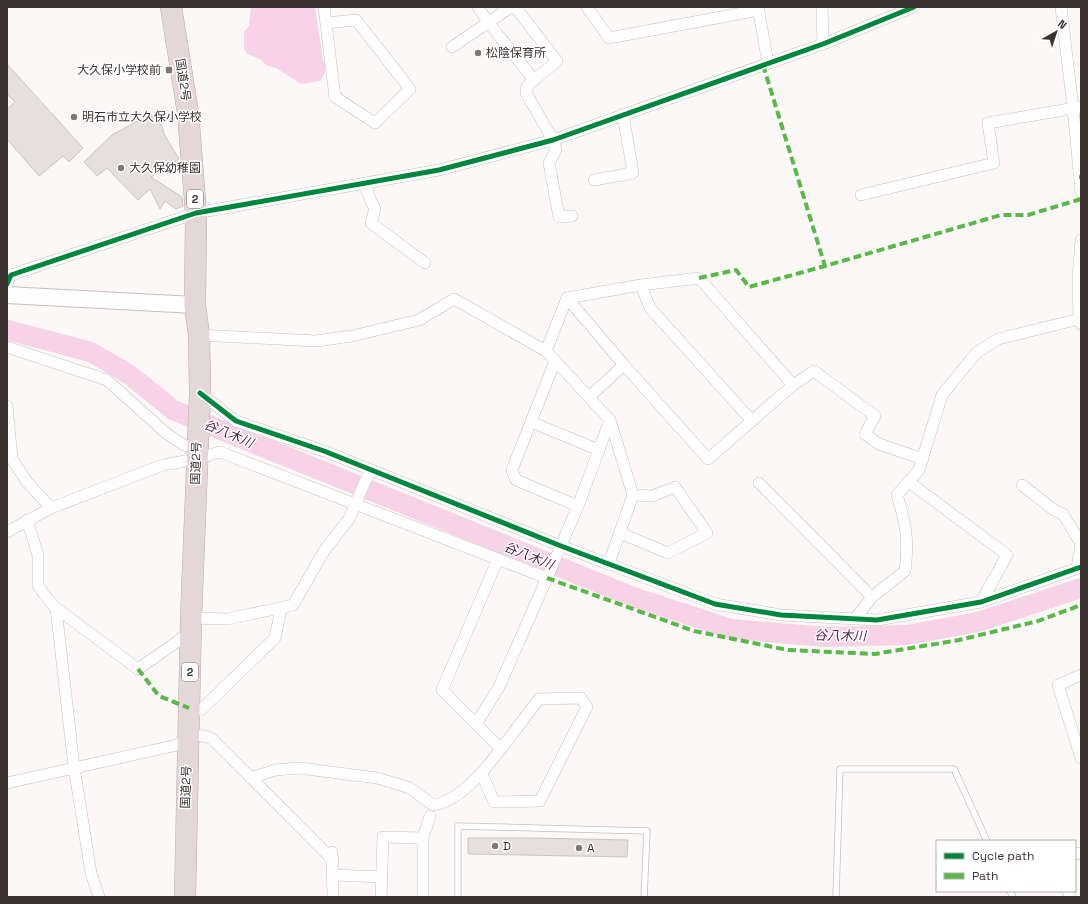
<svg xmlns="http://www.w3.org/2000/svg" width="1088" height="904" font-family="'Space Grotesk','Noto Sans JP',sans-serif">
  <rect width="100%" height="100%" fill="#fbf8f7"/>
  <path fill="#f8d2e7" d="M251,7H315L323,61L325,64V73L320,81L301,84L276,68L266,65L260,59L247,54L244,48V32L249,26Z"/>
  <g fill="none" stroke-linecap="round" stroke-linejoin="round">
    <path stroke="#f8d2e7" stroke-width="20" d="M7,330L91,352L130,375L173,410L221,430L636,598L731,629L826,637L907,635L978,622L1081,588"/>
  </g>
  <g fill="#e5e0dd" stroke="#cbc6c4">
    <path d="M7,64L83,148L69,162L63,156L39,176L7,139V109L15,102L7,94Z"/>
    <path d="M150,114L155,122L159,121L164,131L163,132L179,159L151,177L182,197L183,206L176,209L165,201L160,209L150,189L138,200L107,168L97,176L84,162L112,135Z"/>
    <path d="M468,838H531L628,840L627,857L468,854Z"/>
  </g>
  <g fill="none" stroke-linecap="round" stroke-linejoin="round">
    <defs>
      <g id="lane">
        <path d="M1010,891L1013,897"/>
        <path d="M458,897V826L647,831L644,897"/>
        <path d="M836,897L840,769H954L987,841"/>
      </g>
      <g id="street">
        <path d="M324,7L335,97L375,123L410,89L356,20L326,23"/>
        <path d="M478,7L488,22L534,80"/>
        <path d="M515,7L557,61L527,86L526,93L553,140L556,150L549,163L559,217L572,216"/>
        <path d="M587,7L609,38L759,10"/>
        <path d="M758,7L768,63"/>
        <path d="M822,7L823,44"/>
        <path d="M1061,7L1073,108L1081,192"/>
        <path d="M452,47L511,7"/>
        <path d="M594,180L633,173L623,114"/>
        <path d="M365,183L370,199L375,209L371,223L425,263"/>
        <path d="M861,195L994,163L988,123L1081,107"/>
        <path d="M1081,240L1078,278L1079,319L1081,324"/>
        <path d="M7,284L11,275L196,213L439,170L553,140L823,44L914,7"/>
        <path d="M641,285L650,308L752,421"/>
        <path d="M567,298L624,365"/>
        <path d="M199,335L316,341L352,336L419,320L454,299L546,351L610,420L633,495L609,563"/>
        <path d="M7,347L107,380L167,434L184,445L196,447"/>
        <path d="M546,351L567,298L641,285L699,278L793,385L814,371L875,416L865,434L879,444L923,459"/>
        <path d="M555,361L512,470L516,480L578,506"/>
        <path d="M200,393L236,421L324,451L561,546L715,604L781,615L877,620L981,602L1081,567"/>
        <path d="M589,397L624,365L708,459L793,385"/>
        <path d="M7,406L12,459L27,482L51,508"/>
        <path d="M531,422L599,450"/>
        <path d="M909,482L1007,555L981,602"/>
        <path d="M759,483L872,597"/>
        <path d="M1022,485L1054,510L1063,514L1081,544L1077,568"/>
        <path d="M27,520L38,555V585L46,597L56,608L138,669L191,632"/>
        <path d="M7,532L51,508L163,465L196,459L220,452L547,578"/>
        <path d="M620,533L668,553L707,533L675,487L652,496L633,495"/>
        <path d="M56,608L74,767L91,873L99,897"/>
        <path d="M191,618L228,619L293,605L324,551L349,519L370,470"/>
        <path d="M855,619L872,597L905,571C909,540 906,524 897,495L919,470L942,395L976,353L998,339L1079,319"/>
        <path d="M1081,675L1058,685L1081,758"/>
        <path d="M189,708L201,710L275,638L281,609"/>
        <path d="M476,724L499,687L547,578L578,506L610,420"/>
        <path d="M482,774L494,802L540,801L587,707L581,698L539,699L501,749"/>
        <path d="M251,778L275,770L299,768L377,778L410,788L433,805C460,801 485,770 501,749L442,690L498,559"/>
        <path d="M7,783L177,745C191,734 195,733 211,738L333,860"/>
        <path d="M332,852L333,897"/>
        <path d="M1075,854L1081,853"/>
        <path d="M333,875L382,877"/>
        <path d="M1068,891L1070,897"/>
        <path d="M381,897L383,837L423,838"/>
        <path d="M423,897V838L430,816"/>
      </g>
      <path id="secondary" d="M7,295L195,305"/>
      <path id="highway" d="M171,7L188,113L196,213L195,305L199,335L200,393L191,618L185,897"/>
    </defs>
    <use href="#lane" stroke="#c6c0bf" stroke-width="7"/>
    <use href="#street" stroke="#c6c0bf" stroke-width="12"/>
    <use href="#secondary" stroke="#c6c0bf" stroke-width="18"/>
    <use href="#highway" stroke="#bcacae" stroke-width="22"/>
    <use href="#lane" stroke="#fefefe" stroke-width="5.5"/>
    <use href="#street" stroke="#fefefe" stroke-width="11"/>
    <use href="#secondary" stroke="#fefefe" stroke-width="16"/>
    <use href="#highway" stroke="#e4d7d9" stroke-width="21"/>
    <g stroke="#58b947" stroke-width="4" stroke-dasharray="8 4" stroke-linecap="butt">
      <path d="M763,65L825,266L1001,215H1028L1081,199"/>
      <path d="M1079,177H1081"/>
      <path d="M699,278L736,270L749,287L825,266"/>
      <path d="M547,578L694,631L788,650L875,654L959,640L1038,621L1081,605"/>
      <path d="M138,669L159,696L189,708"/>
    </g>
    <defs>
      <g id="cycleway">
        <path d="M7,284L11,275L196,213L439,170L553,140L823,44L914,7"/>
        <path d="M200,393L236,421L324,451L561,546L715,604L781,615L877,620L981,602L1081,567"/>
      </g>
    </defs>
    <use href="#cycleway" stroke="#fff" stroke-width="8"/>
    <use href="#cycleway" stroke="#00873e" stroke-width="5"/>
  </g>
  <g fill="#7e7876" stroke="#fff" stroke-width="1.5">
    <circle cx="478" cy="53" r="4"/>
    <rect x="165" y="66" width="8" height="8" rx="2"/>
    <circle cx="74" cy="117" r="4"/>
    <circle cx="121" cy="168" r="4"/>
    <circle cx="495" cy="846" r="4"/>
    <circle cx="579" cy="848" r="4"/>
  </g>
  <g text-anchor="middle" stroke-width="3" stroke-linejoin="round" paint-order="stroke">
    <g fill="#fff" stroke="#76706f" stroke-width="1">
      <rect x="187" y="190" width="16" height="18" rx="3"/>
      <rect x="182" y="663" width="16" height="18" rx="3"/>
    </g>
    <g font-size="11" font-weight="bold" fill="#3b3331">
      <text x="195" y="203">2</text>
      <text x="190" y="676">2</text>
    </g>
    <g font-size="12" fill="#3b3331" stroke="#fff" text-anchor="start">
      <text x="486" y="57">松陰保育所</text>
      <text x="161" y="74" text-anchor="end">大久保小学校前</text>
      <text x="82" y="121">明石市立大久保小学校</text>
      <text x="129" y="172">大久保幼稚園</text>
      <text x="503" y="850">D</text>
      <text x="587" y="852">A</text>
    </g>
    <g font-size="12" fill="#3b3331" stroke="#fff">
      <text transform="translate(183 80) rotate(81)" y="4">国道2号</text>
      <text transform="translate(196 463) rotate(-88)" y="4">国道2号</text>
      <text transform="translate(186 787) rotate(-88)" y="4">国道2号</text>
    </g>
    <g font-size="13" font-style="italic" fill="#561b43" stroke="#fff">
      <text transform="translate(229 433) rotate(23)" y="5">谷八木川</text>
      <text transform="translate(529 555) rotate(22)" y="5">谷八木川</text>
      <text transform="translate(840 635) rotate(1)" y="5">谷八木川</text>
    </g>
  </g>
  <rect width="1088" height="904" fill="none" stroke="#3b3331" stroke-width="16"/>
  <rect x="936" y="840" width="140" height="52" fill="#ffffff" stroke="#b1adad"/>
  <rect x="944" y="853" width="20" height="6" fill="#00873e" stroke="#b1adad"/>
  <text x="972" y="860" font-size="12" fill="#3b3331">Cycle path</text>
  <rect x="944" y="873" width="20" height="6" fill="#58b947" stroke="#b1adad"/>
  <text x="972" y="880" font-size="12" fill="#3b3331">Path</text>
  <g transform="translate(1056 32) rotate(39)" stroke="#ffffff" stroke-width="3" paint-order="stroke">
  <path d="M0-3L7 15L0 10L-7 15Z" fill="#3b3331"/>
  <text y="-6" font-size="11" font-weight="bold" text-anchor="middle" fill="#3b3331">N</text>
  </g>
</svg>
